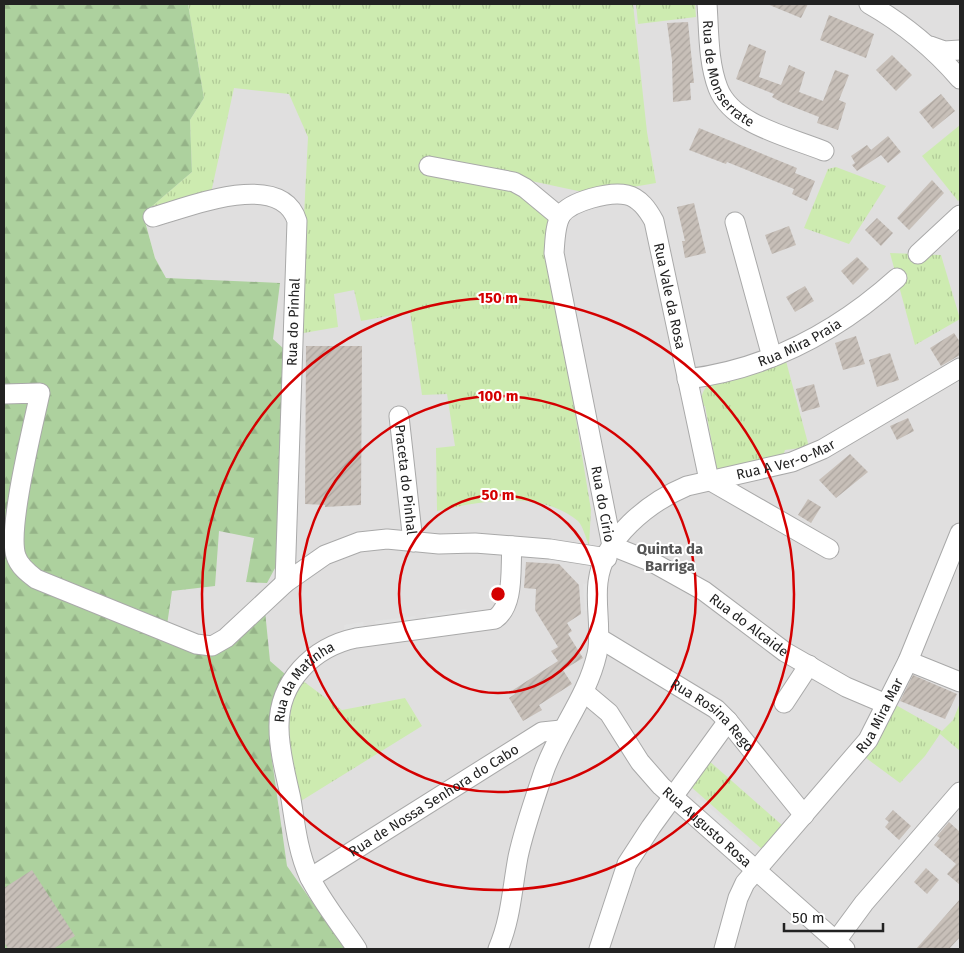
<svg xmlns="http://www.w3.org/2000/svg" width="964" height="953" font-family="'Fira Sans',sans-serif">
  <defs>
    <pattern id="grass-tufts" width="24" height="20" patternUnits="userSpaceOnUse" patternTransform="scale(1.25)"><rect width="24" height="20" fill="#cdebb0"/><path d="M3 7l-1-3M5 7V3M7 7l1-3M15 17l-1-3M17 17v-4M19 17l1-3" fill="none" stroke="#b0c997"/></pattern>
    <pattern id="forest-firs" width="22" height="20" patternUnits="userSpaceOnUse" patternTransform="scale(1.25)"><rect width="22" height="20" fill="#add19e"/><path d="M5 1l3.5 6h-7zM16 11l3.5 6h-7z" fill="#95b388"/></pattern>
    <pattern id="building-hatch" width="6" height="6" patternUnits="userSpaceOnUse" patternTransform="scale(1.25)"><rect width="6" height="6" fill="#c7bfb8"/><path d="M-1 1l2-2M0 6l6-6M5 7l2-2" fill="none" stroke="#aba49e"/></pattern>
  </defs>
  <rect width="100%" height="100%" fill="#f2efe9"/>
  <path fill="#e0dfdf" d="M188,4H960V949H4L164,275L155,258L143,214L192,172L190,120L204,98Z"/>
  <g fill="url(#grass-tufts)">
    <path d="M188,4H633L647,132L656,183L592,194L522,179L518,188L552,220L547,243L591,510L589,545C586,539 583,526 578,521C538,489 482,501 437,511L436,448L455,446L447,394L422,395L410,312L361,321L354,290L334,294L338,327L298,334L308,137L289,94L234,88L211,193L143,214L192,172L190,120L204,98Z"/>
    <path d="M636,4H695L696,17L638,24Z"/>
    <path d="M960,125V199L958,201L922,156Z"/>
    <path d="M836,167L886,186L849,244L804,228L828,169Z"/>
    <path d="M890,253L941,255L960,319L915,345Z"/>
    <path d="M786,361L809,447L785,450L783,456L717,471L705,406H702C701,396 702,391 709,384Z"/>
    <path d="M303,681L342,710L405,698L422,726L301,801C293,760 278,718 303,681Z"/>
    <path d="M960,703V751L940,734L925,756L900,783L866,758L884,728L894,704L942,731L953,720Z"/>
    <path d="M708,760L783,826L763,850L690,786Z"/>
  </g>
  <path fill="url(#forest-firs)" d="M4,4H188L204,98L190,120L192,172L143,214L155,258L166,278L280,283L273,339L284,349L281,557L267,583L246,582L254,538L219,531L215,586L172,591L167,625L85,605L195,653L220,649L265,611L270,661L285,674L276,692L269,739L287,866L345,949H4Z"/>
  <g fill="#e2e2e2">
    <path d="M588,583L590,610L585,611L583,584Z"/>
    <path d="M466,609L467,618L427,623L426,614Z"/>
    <path d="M415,616L416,624L377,629L375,621Z"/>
    <path d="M363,622L364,631L345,634L344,625Z"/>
    <path d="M697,796L748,841L744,853L693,808Z"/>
  </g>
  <g fill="url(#building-hatch)">
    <path d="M767,4H808L801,18Z"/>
    <path d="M829,15L874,34L866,58L820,40Z"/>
    <path d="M688,22L694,83H690L691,100L673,102L672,60L667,23Z"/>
    <path d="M749,44L766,51L759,77L781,85L789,65L805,72L799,92L823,101L835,70L849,75L839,100L846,103L838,130L817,123L819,117L781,102L772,97L774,94L736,79Z"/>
    <path d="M892,55L912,75L896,91L876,70Z"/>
    <path d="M941,94L955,111L933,129L919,112Z"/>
    <path d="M699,128L797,168L795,173L815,181L807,201L792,194L794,189L727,162L726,164L689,150Z"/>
    <path d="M888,136L901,152L888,163L881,155L857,171L852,165L855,163L851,156L867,145L871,150Z"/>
    <path d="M932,180L944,193L909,230L897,218Z"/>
    <path d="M694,203L706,253L685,258L682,241H685L677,207Z"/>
    <path d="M877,218L893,233L881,246L865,230Z"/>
    <path d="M789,226L796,245L772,254L765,235Z"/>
    <path d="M857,257L869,269L853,285L841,271Z"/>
    <path d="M805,286L814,301L795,312L786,297Z"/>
    <path d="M954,333L960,342V355L941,366L930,348Z"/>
    <path d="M856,336L865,364L843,370L835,343Z"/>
    <path d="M306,346H362L361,505L325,507V505L305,504Z"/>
    <path d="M890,353L899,380L877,387L869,360Z"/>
    <path d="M814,384L820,407L802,412L796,389Z"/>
    <path d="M908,418L914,431L897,440L890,426Z"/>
    <path d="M850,454L868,472L836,498L819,480Z"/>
    <path d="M808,499L821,507L811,523L798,515Z"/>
    <path d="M526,562L559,564L579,585L581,614L567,623L572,631L568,634L583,658L563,670L572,684L539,705L542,710L523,721L509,698L515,694L513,690L558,661L551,651L558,647L535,610L536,589L524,588Z"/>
    <path d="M913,675L957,694L945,719L900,701Z"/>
    <path d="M893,810L911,826L899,840L885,827L889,822L885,819Z"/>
    <path d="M949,822L960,832V885L947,874L956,864L934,845L940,838L937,836Z"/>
    <path d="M926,868L939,880L927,894L914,882Z"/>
    <path d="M32,870L75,936L53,949H8L4,942V888Z"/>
    <path d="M960,899V937L949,949H916Z"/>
  </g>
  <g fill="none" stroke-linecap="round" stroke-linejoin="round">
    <defs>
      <g id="minor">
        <path id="s1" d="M707,4C709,31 708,62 718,88C732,125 790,137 824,151"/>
        <path d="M869,4C904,24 934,49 960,79"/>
        <path d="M930,46L944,51L960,50"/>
        <path d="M429,166L514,182L525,188L560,217"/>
        <path d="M153,217C189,207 281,169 297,221L285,583"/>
        <path d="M735,222L772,357"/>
        <path d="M918,254L960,215"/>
        <path id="s2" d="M687,379C767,369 838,331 897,278"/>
        <path d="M4,394L40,393C33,426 7,529 16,556C19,566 28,573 36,579L196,644L212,646L226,638L285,583L325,555L359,542L387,539L439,544L475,543L550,549L607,558"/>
        <path id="s3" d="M399,416L413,542"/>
        <path id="s4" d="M612,546L554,253C555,241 555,225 561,215C571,201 610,191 627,195C640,198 648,210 654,221L709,480L829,549"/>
        <path id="s5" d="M612,546L652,562L704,591L785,652L846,687L886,704"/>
        <path id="s6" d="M599,638L716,709L728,721L804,815"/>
        <path d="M908,661L960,682"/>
        <path id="s7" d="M584,692L609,713L640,762L661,786L845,949"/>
        <path d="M784,703L809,665"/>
        <path id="s8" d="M310,878L542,732L561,730"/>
        <path d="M836,941L864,903L960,792"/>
        <path id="s9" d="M357,949C341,925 322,902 309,876C298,852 295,824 291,799C286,776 279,751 279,728C278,682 313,647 356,638L495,619C515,605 510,568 512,546"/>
        <path id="s10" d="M498,949C511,919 512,889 518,857C524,829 534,801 543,774C557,732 587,698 597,654C602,631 595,606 598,582C603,538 649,502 687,486L792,462L823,449L960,368"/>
        <path d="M599,949L627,864L651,827L728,721"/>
        <path id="s11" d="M724,949L738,898L745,883L868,740L908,661L960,533"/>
      </g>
    </defs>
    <use href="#minor" stroke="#a9a9a9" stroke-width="21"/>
    <use href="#minor" stroke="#fff" stroke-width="19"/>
  </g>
  <g fill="none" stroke="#d40000" stroke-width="2.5">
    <circle cx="498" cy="594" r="99"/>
    <circle cx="498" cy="594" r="198"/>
    <circle cx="498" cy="594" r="296"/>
  </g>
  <g text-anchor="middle" stroke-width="4" stroke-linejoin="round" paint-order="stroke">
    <g font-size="14" fill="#222" stroke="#fff">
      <text dy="5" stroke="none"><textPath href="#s1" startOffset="76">Rua de Monserrate</textPath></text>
      <text dy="5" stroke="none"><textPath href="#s4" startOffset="524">Rua Vale da Rosa</textPath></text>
      <text transform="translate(293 322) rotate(-88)" y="5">Rua do Pinhal</text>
      <text dy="5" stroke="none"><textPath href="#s2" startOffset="119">Rua Mira Praia</textPath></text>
      <text dy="5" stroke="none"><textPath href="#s10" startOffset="624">Rua A Ver-o-Mar</textPath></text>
      <text dy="5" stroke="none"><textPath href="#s3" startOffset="64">Praceta do Pinhal</textPath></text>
      <text transform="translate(603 504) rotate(80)" y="5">Rua do Círio</text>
      <text dy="5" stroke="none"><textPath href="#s5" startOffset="159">Rua do Alcaide</textPath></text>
      <text dy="5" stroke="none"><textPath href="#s9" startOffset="294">Rua da Matinha</textPath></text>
      <text dy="5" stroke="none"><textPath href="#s11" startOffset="285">Rua Mira Mar</textPath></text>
      <text dy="5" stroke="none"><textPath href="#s6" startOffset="138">Rua Rosina Rego</textPath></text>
      <text dy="5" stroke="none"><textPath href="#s8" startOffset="146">Rua de Nossa Senhora do Cabo</textPath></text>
      <text dy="5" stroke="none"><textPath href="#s7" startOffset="184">Rua Augusto Rosa</textPath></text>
    </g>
    <g font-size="15" font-weight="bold" fill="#555" stroke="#fff">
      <text x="670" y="554">Quinta da<tspan x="670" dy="17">Barriga</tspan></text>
    </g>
  </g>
  <circle cx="498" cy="594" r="8" fill="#d40000" stroke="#fff" stroke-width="2.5"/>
  <g font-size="15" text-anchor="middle" font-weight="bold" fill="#d40000" stroke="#fff" stroke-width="4" stroke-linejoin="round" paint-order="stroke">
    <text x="498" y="303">150 m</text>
    <text x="498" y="401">100 m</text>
    <text x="498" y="500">50 m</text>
  </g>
  <rect width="964" height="953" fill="none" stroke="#222222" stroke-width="10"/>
  <path d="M784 923v8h99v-8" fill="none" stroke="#222222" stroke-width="2.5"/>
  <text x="792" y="923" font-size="15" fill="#222222" stroke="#ffffff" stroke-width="4" paint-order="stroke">50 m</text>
</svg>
